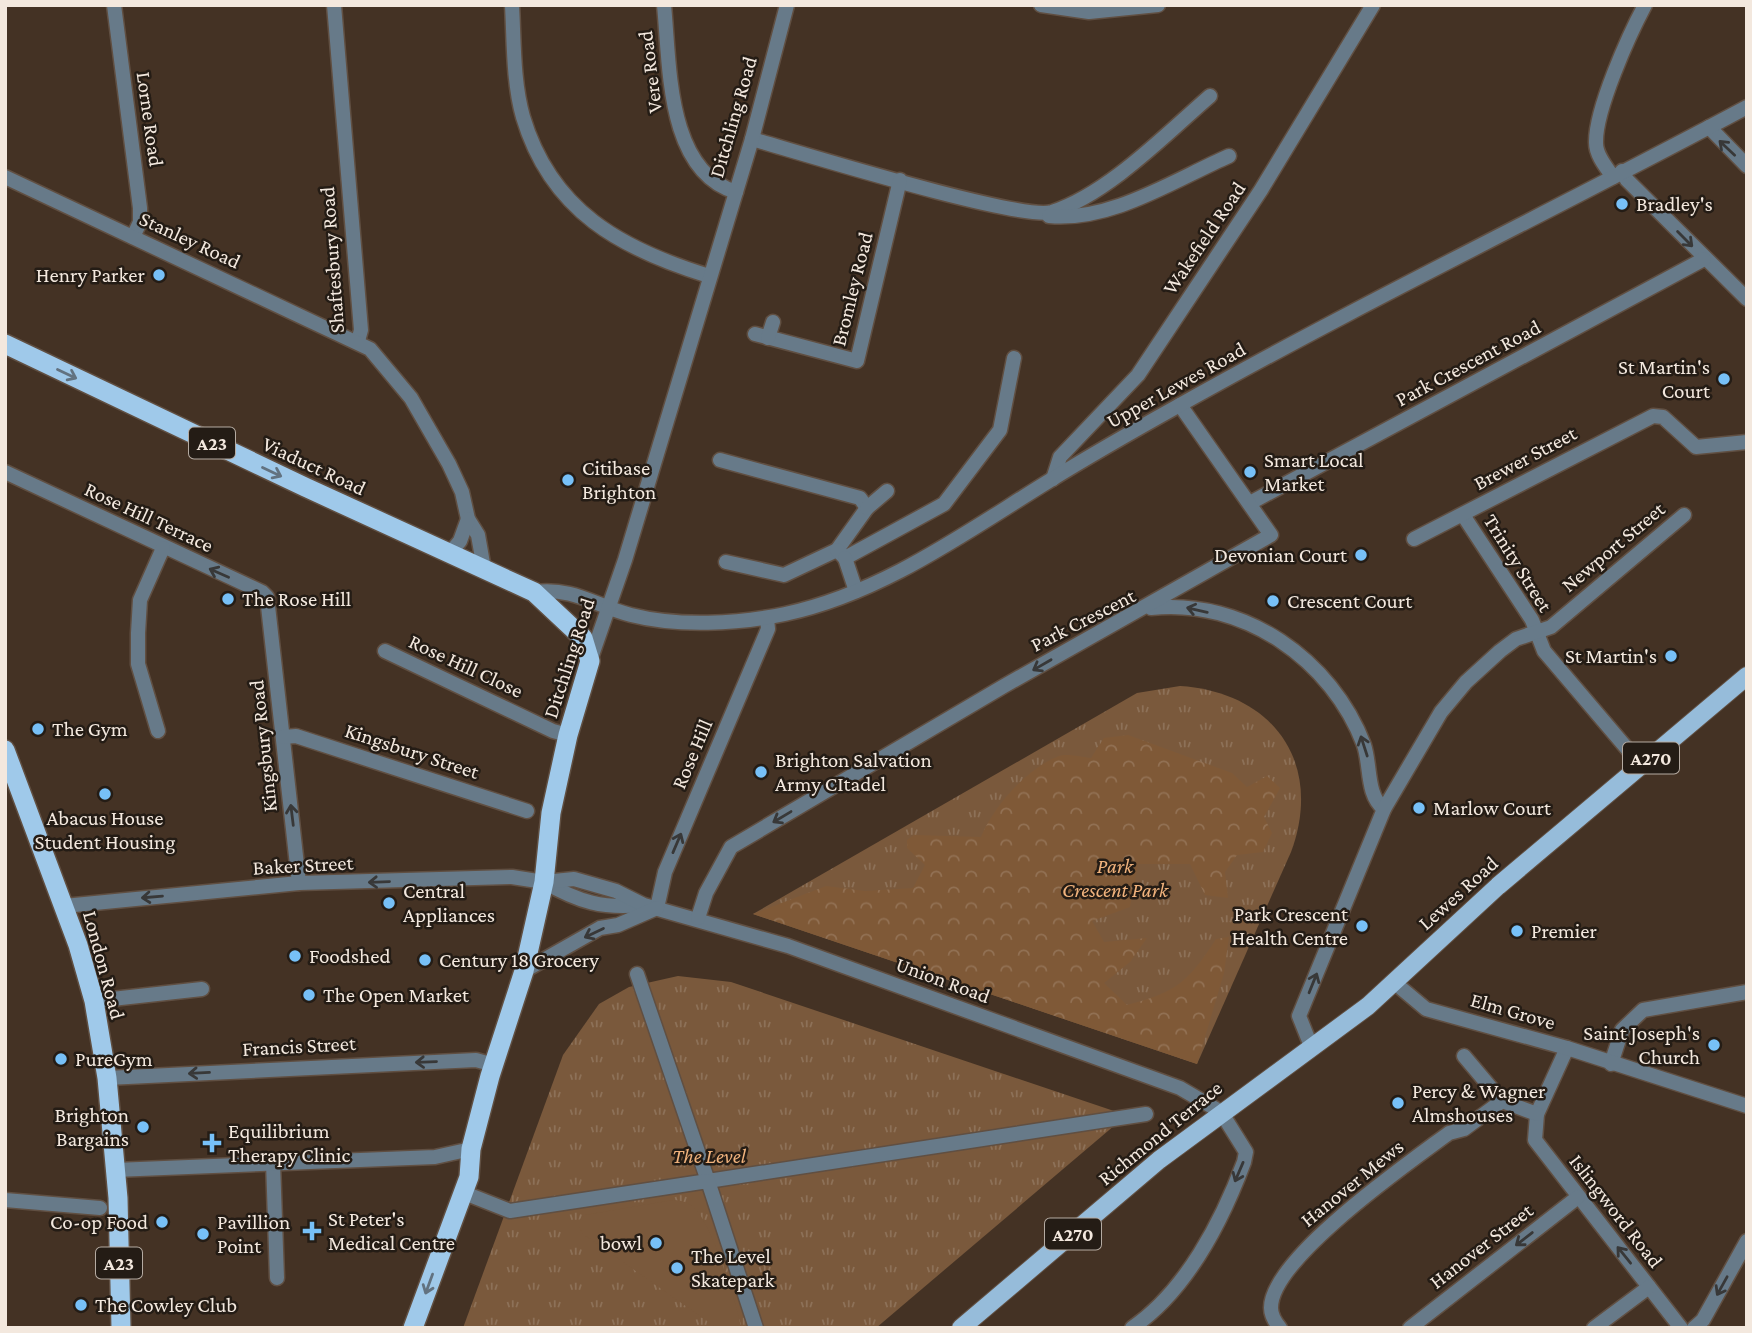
<svg xmlns="http://www.w3.org/2000/svg" width="1752" height="1333" font-family="'Crimson Pro',serif">
  <defs>
    <pattern id="grass-tufts" width="24" height="20" patternUnits="userSpaceOnUse" patternTransform="scale(1.75)"><rect width="24" height="20" fill="#7a593c"/><path d="M3 7l-1-3M5 7V3M7 7l1-3M15 17l-1-3M17 17v-4M19 17l1-3" fill="none" stroke="#8d7158"/></pattern>
    <pattern id="forest-crowns" width="20" height="18" patternUnits="userSpaceOnUse" patternTransform="scale(1.75)"><rect width="20" height="18" fill="#7f5937"/><path d="M2 6a3 3 0 1 1 6 0M12 15a3 3 0 1 1 6 0" fill="none" stroke="#927154"/></pattern>
  </defs>
  <rect width="100%" height="100%" fill="#443224"/>
  <g fill="url(#grass-tufts)">
    <path d="M1180,686C1273,692 1324,763 1291,852L1197,1064L753,914L1137,693Z"/>
    <path d="M678,976L731,982L1114,1111L1115,1125L876,1328H463L563,1055L599,1004L629,987Z"/>
  </g>
  <path fill="url(#forest-crowns)" d="M1128,735L1232,773L1247,787L1267,776L1280,788L1264,817L1272,833L1263,852L1237,855L1225,872L1228,898L1205,895L1190,864H1138L1130,907L1092,921L1104,942L1147,938L1130,962L1104,983L1127,1005C1177,992 1188,982 1216,939L1229,937L1224,973L1197,1064L753,914L826,886L865,891L913,888L925,865L907,848V840L914,835L981,837C994,806 1027,768 1059,756C1067,753 1082,757 1091,758L1104,738Z"/>
  <path fill="#7a593c" d="M673,1200C684,1200 694,1205 700,1215C713,1232 738,1306 741,1328H717L583,1234L579,1227V1220L585,1215Z"/>
  <g fill="none" stroke-linecap="round" stroke-linejoin="round">
    <defs>
      <g id="pedestrian">
        <path d="M637,974L708,1181L1146,1114"/>
        <path d="M94,1001L202,989"/>
        <path d="M462,1192L510,1211L708,1181L756,1328"/>
        <path d="M5,1200L100,1208"/>
      </g>
      <g id="minor">
        <path d="M114,5L140,208V222L133,237"/>
        <path d="M334,5L361,330L358,341"/>
        <path d="M512,5C514,41 513,82 523,117C551,211 621,249 709,276"/>
        <path d="M664,5C670,64 666,171 736,192"/>
        <path d="M1041,5L1089,12L1158,5"/>
        <path d="M1709,127L1747,166"/>
        <path d="M752,139C798,152 1020,221 1052,212C1108,194 1166,134 1210,96"/>
        <path d="M1622,171L1627,180L1747,299"/>
        <path d="M5,177L370,349L411,398L449,464L462,492L468,519L478,535L484,569"/>
        <path d="M1613,177C1606,167 1596,155 1596,143C1595,110 1629,35 1645,5"/>
        <path d="M1049,216C1111,222 1174,180 1229,156"/>
        <path d="M755,334L857,361L900,180"/>
        <path d="M768,338L773,322"/>
        <path d="M720,460L860,498L867,508L837,550L784,575L726,562"/>
        <path d="M5,472L262,592L267,597L299,883"/>
        <path d="M1053,479L1060,457L1138,375L1261,190L1373,5"/>
        <path d="M1250,503L1704,259"/>
        <path d="M867,508L887,491"/>
        <path d="M1463,515L1532,620L1544,651L1641,765"/>
        <path d="M1414,539L1653,416L1663,417L1696,447L1747,442"/>
        <path d="M837,550L845,558L944,504L1000,430L1014,358"/>
        <path d="M450,553L460,541L468,519"/>
        <path d="M845,558L856,591"/>
        <path d="M1151,608C1244,598 1332,660 1364,745C1371,766 1366,795 1384,809"/>
        <path d="M385,651L553,731L568,735"/>
        <path d="M158,731L138,664V633L140,600L163,548"/>
        <path d="M283,737L296,736L527,811"/>
        <path d="M544,882C579,902 603,909 642,905"/>
        <path d="M64,906L299,883L512,877L544,882L574,879L616,891L644,905L788,946L1180,1088L1221,1112L1246,1152L1244,1162C1222,1221 1186,1291 1132,1328"/>
        <path d="M657,908L665,872L768,629L767,618"/>
        <path d="M698,918L706,893L731,847L1004,686L1271,535L1180,405"/>
        <path d="M524,971L600,928L618,925L657,908"/>
        <path d="M1311,1046L1299,1016L1384,809L1441,712L1466,682L1500,651L1516,639L1551,627L1684,515"/>
        <path d="M1567,1048L1537,1114L1535,1140L1681,1328"/>
        <path d="M1464,1056L1502,1101L1537,1114"/>
        <path d="M1611,1064L1622,1030L1643,1010L1747,992"/>
        <path d="M107,1078L476,1060L494,1065"/>
        <path d="M273,1162L277,1278"/>
        <path d="M115,1170L435,1157L471,1149"/>
        <path d="M1280,1328C1275,1322 1271,1316 1271,1308C1270,1259 1410,1162 1449,1133L1464,1129L1502,1101"/>
        <path d="M1410,1328L1578,1197"/>
        <path d="M1594,1328L1649,1287"/>
        <path d="M1694,1328L1703,1320L1747,1241"/>
      </g>
      <g id="tertiary">
        <path d="M534,592C575,587 595,606 631,615C678,627 738,624 785,614C883,593 966,532 1049,481C1091,455 1135,430 1178,406C1365,301 1558,208 1747,107"/>
        <path d="M590,661L625,560L752,139L787,5"/>
        <path d="M1395,983L1426,1009L1567,1048L1747,1106"/>
      </g>
      <path id="primary" d="M961,1328L1159,1160L1368,1006L1498,886L1747,676"/>
      <g id="trunk">
        <path d="M5,344L305,487L534,592L583,638L590,661L568,735L551,813L544,882L524,971L490,1076L471,1149L469,1177L413,1328"/>
        <path d="M5,750L78,945L94,1001L107,1078L118,1198L121,1328"/>
      </g>
    </defs>
    <use href="#pedestrian" stroke="#604f42" stroke-width="17"/>
    <use href="#minor" stroke="#604f42" stroke-width="17"/>
    <use href="#tertiary" stroke="#604f42" stroke-width="17"/>
    <use href="#primary" stroke="#604f42" stroke-width="20"/>
    <use href="#trunk" stroke="#604f42" stroke-width="22"/>
    <use href="#pedestrian" stroke="#677a89" stroke-width="14"/>
    <use href="#minor" stroke="#677a89" stroke-width="14"/>
    <use href="#tertiary" stroke="#677a89" stroke-width="14"/>
    <use href="#primary" stroke="#96bcda" stroke-width="18"/>
    <use href="#trunk" stroke="#9fc9ea" stroke-width="19"/>
  </g>
  <defs><path id="oneway-shaft" d="M-6 0H5M1.5-3L5.5 0L1.5 3" fill="none" stroke-width="1.6" stroke-linecap="round" stroke-linejoin="round" transform="scale(1.75)"/></defs>
  <g stroke="#383838">
    <use href="#oneway-shaft" transform="translate(1727 148) rotate(-137)"/>
    <use href="#oneway-shaft" transform="translate(1685 239) rotate(45)"/>
    <use href="#oneway-shaft" transform="translate(219 573) rotate(-156)"/>
    <use href="#oneway-shaft" transform="translate(1197 610) rotate(-167)"/>
    <use href="#oneway-shaft" transform="translate(1042 665) rotate(150)"/>
    <use href="#oneway-shaft" transform="translate(1364 746) rotate(-108)"/>
    <use href="#oneway-shaft" transform="translate(292 815) rotate(-97)"/>
    <use href="#oneway-shaft" transform="translate(782 817) rotate(149)"/>
    <use href="#oneway-shaft" transform="translate(677 843) rotate(-67)"/>
    <use href="#oneway-shaft" transform="translate(379 882) rotate(178)"/>
    <use href="#oneway-shaft" transform="translate(152 897) rotate(175)"/>
    <use href="#oneway-shaft" transform="translate(594 933) rotate(154)"/>
    <use href="#oneway-shaft" transform="translate(1313 983) rotate(-68)"/>
    <use href="#oneway-shaft" transform="translate(426 1062) rotate(178)"/>
    <use href="#oneway-shaft" transform="translate(199 1073) rotate(177)"/>
    <use href="#oneway-shaft" transform="translate(1239 1172) rotate(113)"/>
    <use href="#oneway-shaft" transform="translate(1524 1239) rotate(142)"/>
    <use href="#oneway-shaft" transform="translate(1624 1255) rotate(-129)"/>
    <use href="#oneway-shaft" transform="translate(1722 1286) rotate(119)"/>
  </g>
  <g stroke="#627280">
    <use href="#oneway-shaft" transform="translate(67 374) rotate(25)"/>
    <use href="#oneway-shaft" transform="translate(272 472) rotate(25)"/>
    <use href="#oneway-shaft" transform="translate(429 1284) rotate(110)"/>
  </g>
  <g fill="#77c0f7" stroke="#241c15" stroke-width="2.5">
    <circle cx="1622" cy="204" r="7"/>
    <circle cx="159" cy="275" r="7"/>
    <circle cx="1724" cy="379" r="7"/>
    <circle cx="1250" cy="472" r="7"/>
    <circle cx="568" cy="480" r="7"/>
    <circle cx="1361" cy="555" r="7"/>
    <circle cx="228" cy="599" r="7"/>
    <circle cx="1273" cy="601" r="7"/>
    <circle cx="1671" cy="656" r="7"/>
    <circle cx="38" cy="729" r="7"/>
    <circle cx="761" cy="772" r="7"/>
    <circle cx="105" cy="794" r="7"/>
    <circle cx="1419" cy="808" r="7"/>
    <circle cx="389" cy="903" r="7"/>
    <circle cx="1362" cy="926" r="7"/>
    <circle cx="1517" cy="931" r="7"/>
    <circle cx="295" cy="956" r="7"/>
    <circle cx="425" cy="960" r="7"/>
    <circle cx="309" cy="995" r="7"/>
    <circle cx="1714" cy="1045" r="7"/>
    <circle cx="61" cy="1059" r="7"/>
    <circle cx="1398" cy="1103" r="7"/>
    <circle cx="143" cy="1127" r="7"/>
    <path d="M208.5 1132.5h7v7h7v7h-7v7h-7v-7h-7v-7h7z"/>
    <circle cx="162" cy="1222" r="7"/>
    <path d="M308.5 1220.5h7v7h7v7h-7v7h-7v-7h-7v-7h7z"/>
    <circle cx="203" cy="1234" r="7"/>
    <circle cx="656" cy="1243" r="7"/>
    <circle cx="677" cy="1268" r="7"/>
    <circle cx="81" cy="1305" r="7"/>
  </g>
  <g text-anchor="middle" stroke-width="5" stroke-linejoin="round" paint-order="stroke">
    <g fill="#241c15" stroke="#b5aba2" stroke-width="2">
      <rect x="189" y="427.5" width="46" height="31" rx="5"/>
      <rect x="1623" y="742.5" width="56" height="31" rx="5"/>
      <rect x="1045" y="1218.5" width="56" height="31" rx="5"/>
      <rect x="96" y="1247.5" width="46" height="31" rx="5"/>
    </g>
    <g font-size="19" font-weight="bold" fill="#f3e8de">
      <text x="212" y="450">A23</text>
      <text x="1651" y="765">A270</text>
      <text x="1073" y="1241">A270</text>
      <text x="119" y="1270">A23</text>
    </g>
    <g font-size="21" fill="#f3e8de" stroke="#241c15">
      <text transform="translate(650 72) rotate(-97)" y="7">Vere Road</text>
      <text transform="translate(733 117) rotate(-74)" y="7">Ditchling Road</text>
      <text transform="translate(150 119) rotate(82)" y="7">Lorne Road</text>
      <text transform="translate(1204 238) rotate(-56)" y="7">Wakefield Road</text>
      <text transform="translate(190 240) rotate(25)" y="7">Stanley Road</text>
      <text transform="translate(332 260) rotate(-94)" y="7">Shaftesbury Road</text>
      <text transform="translate(852 289) rotate(-76)" y="7">Bromley Road</text>
      <text transform="translate(1468 363) rotate(-28)" y="7">Park Crescent Road</text>
      <text transform="translate(1176 385) rotate(-29)" y="7">Upper Lewes Road</text>
      <text transform="translate(1525 458) rotate(-28)" y="7">Brewer Street</text>
      <text transform="translate(314 466) rotate(25)" y="7">Viaduct Road</text>
      <text transform="translate(149 517) rotate(25)" y="7">Rose Hill Terrace</text>
      <text transform="translate(1613 547) rotate(-40)" y="7">Newport Street</text>
      <text transform="translate(1518 563) rotate(58)" y="7">Trinity Street</text>
      <text transform="translate(1083 620) rotate(-27)" y="7">Park Crescent</text>
      <text transform="translate(569 658) rotate(-72)" y="7">Ditchling Road</text>
      <text transform="translate(466 666) rotate(25)" y="7">Rose Hill Close</text>
      <text transform="translate(263 746) rotate(-96)" y="7">Kingsbury Road</text>
      <text transform="translate(412 751) rotate(18)" y="7">Kingsbury Street</text>
      <text transform="translate(692 754) rotate(-67)" y="7">Rose Hill</text>
      <text transform="translate(303 865) rotate(-3)" y="7">Baker Street</text>
      <text transform="translate(1458 893) rotate(-42)" y="7">Lewes Road</text>
      <text transform="translate(104 965) rotate(75)" y="7">London Road</text>
      <text transform="translate(943 980) rotate(20)" y="7">Union Road</text>
      <text transform="translate(1513 1011) rotate(16)" y="7">Elm Grove</text>
      <text transform="translate(299 1046) rotate(-3)" y="7">Francis Street</text>
      <text transform="translate(1160 1133) rotate(-39)" y="7">Richmond Terrace</text>
      <text transform="translate(1352 1183) rotate(-39)" y="7">Hanover Mews</text>
      <text transform="translate(1616 1211) rotate(52)" y="7">Islingword Road</text>
      <text transform="translate(1481 1246) rotate(-38)" y="7">Hanover Street</text>
    </g>
    <g font-size="21" fill="#f3e8de" stroke="#241c15" text-anchor="start">
      <text x="1636" y="211">Bradley's</text>
      <text x="145" y="282" text-anchor="end">Henry Parker</text>
      <text x="1710" y="374" text-anchor="end">St Martin's<tspan x="1710" dy="24">Court</tspan></text>
      <text x="1264" y="467">Smart Local<tspan x="1264" dy="24">Market</tspan></text>
      <text x="582" y="475">Citibase<tspan x="582" dy="24">Brighton</tspan></text>
      <text x="1347" y="562" text-anchor="end">Devonian Court</text>
      <text x="242" y="606">The Rose Hill</text>
      <text x="1287" y="608">Crescent Court</text>
      <text x="1657" y="663" text-anchor="end">St Martin's</text>
      <text x="52" y="736">The Gym</text>
      <text x="775" y="767">Brighton Salvation<tspan x="775" dy="24">Army CItadel</tspan></text>
      <text x="1433" y="815">Marlow Court</text>
      <text x="105" y="825" text-anchor="middle">Abacus House<tspan x="105" dy="24">Student Housing</tspan></text>
      <text x="403" y="898">Central<tspan x="403" dy="24">Appliances</tspan></text>
      <text x="1348" y="921" text-anchor="end">Park Crescent<tspan x="1348" dy="24">Health Centre</tspan></text>
      <text x="1531" y="938">Premier</text>
      <text x="309" y="963">Foodshed</text>
      <text x="439" y="967">Century 18 Grocery</text>
      <text x="323" y="1002">The Open Market</text>
      <text x="1700" y="1040" text-anchor="end">Saint Joseph's<tspan x="1700" dy="24">Church</tspan></text>
      <text x="75" y="1066">PureGym</text>
      <text x="1412" y="1098">Percy &amp; Wagner<tspan x="1412" dy="24">Almshouses</tspan></text>
      <text x="129" y="1122" text-anchor="end">Brighton<tspan x="129" dy="24">Bargains</tspan></text>
      <text x="228" y="1138">Equilibrium<tspan x="228" dy="24">Therapy Clinic</tspan></text>
      <text x="328" y="1226">St Peter's<tspan x="328" dy="24">Medical Centre</tspan></text>
      <text x="148" y="1229" text-anchor="end">Co-op Food</text>
      <text x="217" y="1229">Pavillion<tspan x="217" dy="24">Point</tspan></text>
      <text x="642" y="1250" text-anchor="end">bowl</text>
      <text x="691" y="1263">The Level<tspan x="691" dy="24">Skatepark</tspan></text>
      <text x="95" y="1312">The Cowley Club</text>
    </g>
    <g font-size="21" font-style="italic" fill="#f1b37d" stroke="#241c15">
      <text x="1115" y="873">Park<tspan x="1115" dy="24">Crescent Park</tspan></text>
      <text x="709" y="1163">The Level</text>
    </g>
  </g>
  <rect width="1752" height="1333" fill="none" stroke="#f3e8de" stroke-width="14"/>
</svg>
